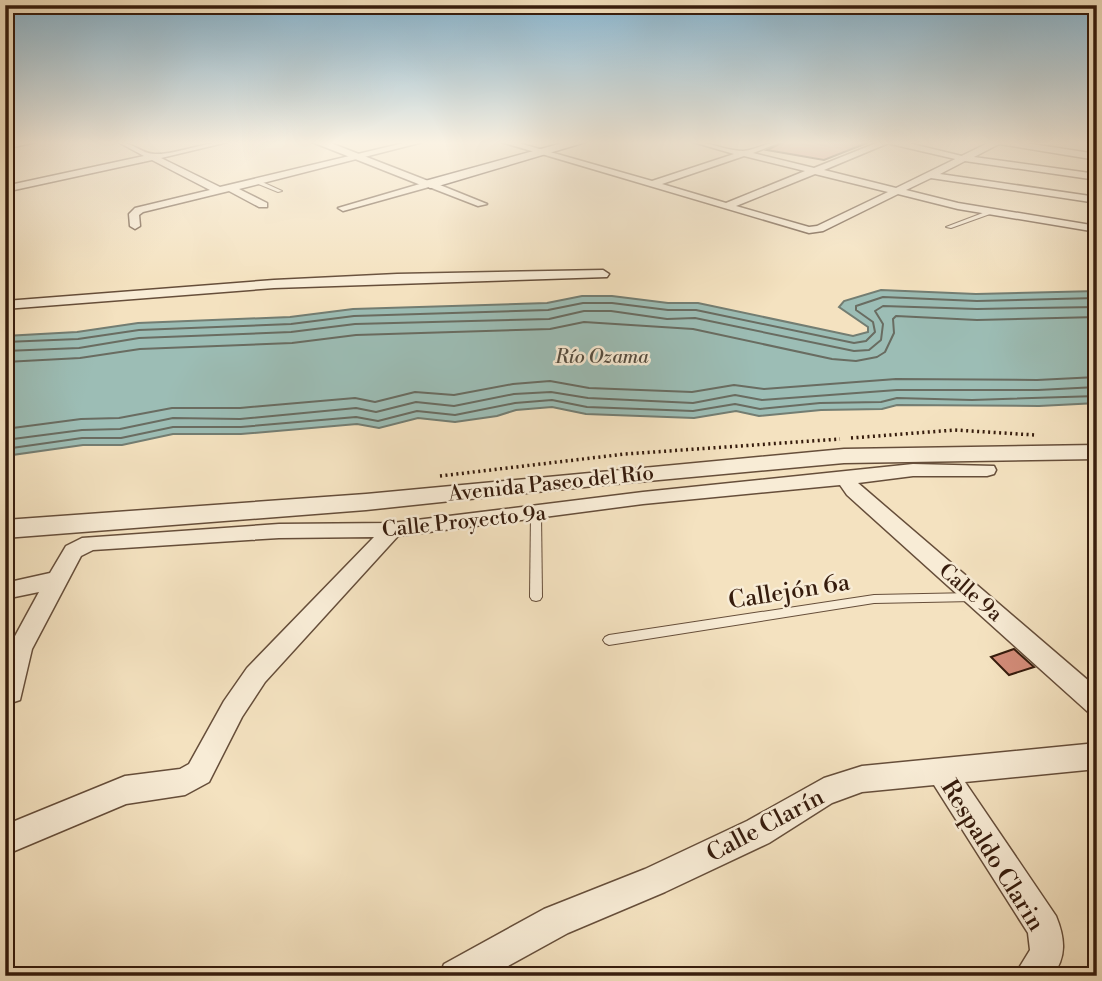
<svg xmlns="http://www.w3.org/2000/svg" width="1102" height="981" font-family="'Libre Bodoni',serif">
  <rect width="100%" height="100%" fill="#f4e2c0"/>
  <filter id="stains"><feTurbulence type="fractalNoise" baseFrequency=".00286" numOctaves="4"/><feColorMatrix values="0 0 0 0 .2 0 0 0 0 .09 0 0 0 0 .02 0 0 0 .5 -.17"/></filter>
  <radialGradient id="worn" r=".72"><stop offset=".6" stop-color="#630" stop-opacity="0"/><stop offset="1" stop-color="#630" stop-opacity=".3"/></radialGradient>
  <path fill="#9cbdb5" stroke="#737d72" stroke-width="2" d="M881,290L976,294L1097,291V403L1039,406L897,405L882,409L821,410L759,416L736,411L694,418L586,414L552,407L516,410L497,416L455,422L418,418L379,428L357,424L241,434H173L122,445H83L5,456V336L77,332L138,323L290,317L353,309L547,303L582,296H612L668,303H698L853,336L868,332V327L839,307L844,301Z"/>
  <g fill="none" stroke-linecap="round" stroke-linejoin="round">
    <g stroke="#696c61" stroke-width="2">
      <path d="M5,342L78,339L139,330L291,324L354,316L548,310L583,303H612L668,310H696L854,343L866,341L875,332L873,322L856,310V306L883,297L977,301L1097,298"/>
      <path d="M5,351L79,348L139,338L291,332L355,324L549,319L584,311H611L667,319L695,318L854,351L869,350L881,340L883,324L875,311L883,306L977,309L1097,307"/>
      <path d="M5,362L80,358L140,349L292,343L356,335L550,329L584,322L693,329L832,359L856,361L877,357L885,352L894,333L893,319L896,316L977,320L1097,317"/>
      <path d="M5,429L81,419L119,418L172,408H240L355,398L375,402L415,392L454,395L513,384L550,381L589,388L692,392L734,385L764,389L896,379L1037,380L1097,377"/>
      <path d="M5,440L82,430L120,429L173,418L240,419L356,408L376,412L416,402L454,406L514,394L551,392L588,398L693,403L735,395L762,400L897,390H1038L1097,387"/>
      <path d="M5,449L82,438H121L173,427H241L356,417L378,421L417,411L455,415L515,403L552,400L587,407L693,411L735,404L760,409L820,403L881,402L897,398L972,400L1097,396"/>
    </g>
  </g>
  <g fill="#d38c79" stroke="#361c0d" stroke-width="2">
    <path d="M783,142H867V143L824,160L767,150Z"/>
    <path d="M1014,649L1034,667L1009,675L991,657Z"/>
  </g>
  <g fill="none" stroke-linecap="round" stroke-linejoin="round">
    <defs>
      <g id="service">
        <path d="M256,181H260L282,191L278,192L256,183Z"/>
        <path d="M988,211L991,213L990,214L951,228L946,227Z"/>
        <path d="M536,510L541,513L542,597L540,600L536,601L532,600L530,597L531,513Z"/>
        <path d="M973,593L977,594L979,597L977,600L973,601L874,603L609,645L605,643L603,640L605,637L609,635L874,595Z"/>
      </g>
      <g id="minor">
        <path d="M17,142H36L5,149V144Z"/>
        <path d="M118,142C132,142 142,154 155,154C175,155 203,142 228,142L161,158L220,187L408,142H423L239,189L267,203V207H259L229,191L143,212L139,215L140,226L135,229L130,226L129,214L135,208L210,190L152,160L5,192V186L144,156Z"/>
        <path d="M501,142H515L652,181L734,154L693,142C710,142 727,151 743,151C756,150 767,142 781,142L753,153L814,168L879,142H891L824,170L896,188L990,142H1019L1097,154V160L999,144L974,157L1097,174V180L965,161L940,174L1097,197V203L931,178L906,190L958,203L1097,226V232L958,209L898,194L823,231L809,233ZM744,156L805,171L726,203L662,184ZM815,174L888,192L817,226L809,227L736,206Z"/>
        <path d="M1090,142H1097V146Z"/>
        <path d="M430,181L487,204L478,206L429,187L343,211L338,208Z"/>
        <path d="M603,270L609,274L607,277L274,288L5,309V301L274,280L397,274Z"/>
        <path d="M913,464L994,466L996,470L994,474L987,476H913L858,483L1097,688V715L1088,712L847,495L840,485L643,504L398,536L265,682L242,717L209,782L185,795L126,804L5,855V825L125,776L180,769L189,764L224,701L247,668L374,537L279,538L93,550L81,556L32,649L20,700L11,703L5,701L8,649L39,592L5,599V583L50,573L66,546L82,538L279,524L392,523L643,492Z"/>
        <path d="M1097,743V769L965,782L1056,916C1065,938 1067,957 1052,976H1014L1030,950L1028,933L934,785L862,792L832,803L769,843L665,892L568,933L490,976H439L444,964L544,909L645,869L747,821L824,778L862,766Z"/>
      </g>
      <g id="tertiary">
        <path d="M312,142H328L436,184L426,187Z"/>
        <path d="M882,142H904L970,158L964,161Z"/>
        <path d="M1097,445V459L844,463L594,486L366,510L5,538V520L366,494L844,449Z"/>
      </g>
      <path id="secondary" d="M566,142H586L435,187L430,188L423,184L425,181Z"/>
    </defs>
    <use href="#service" stroke="#664e3a" stroke-width="2"/>
    <use href="#minor" stroke="#664e3a" stroke-width="3"/>
    <use href="#tertiary" stroke="#664e3a" stroke-width="3"/>
    <use href="#secondary" stroke="#361c0d" stroke-width="3"/>
    <g stroke="#361c0d" stroke-width="3.5" stroke-dasharray="2 3.5" stroke-linecap="butt">
      <path d="M851,438L955,430L1035,435"/>
      <path d="M440,476L625,454L840,439"/>
    </g>
    <use href="#service" fill="#f8ecd6" fill-rule="evenodd"/>
    <use href="#minor" fill="#f8ecd6" fill-rule="evenodd"/>
    <use href="#tertiary" fill="#f8ecd6" fill-rule="evenodd"/>
    <use href="#secondary" fill="#f8ecd6" fill-rule="evenodd"/>
  </g>
  <linearGradient id="sky" x2="0" y2="1"><stop stop-color="#89b8d4"/><stop offset="0.51" stop-color="#faf2e3"/><stop offset="1" stop-color="#faf2e3" stop-opacity="0"/></linearGradient>
  <rect width="1102" height="280" fill="url(#sky)"/>
  <g text-anchor="middle" stroke-width="5" stroke-linejoin="round" paint-order="stroke">
    <g font-size="19" font-style="italic" fill="#554c3f" stroke="#f8ecd6">
      <text x="602" y="363">Río Ozama</text>
    </g>
    <g font-size="21" fill="#361c0d" stroke="#f8ecd6">
      <text transform="translate(551 483) rotate(-6)" y="7">Avenida Paseo del Río</text>
      <text transform="translate(464 521) rotate(-6)" y="7">Calle Proyecto 9a</text>
      <text transform="translate(971 592) rotate(41)" y="7">Calle 9a</text>
    </g>
    <g font-size="24" fill="#361c0d" stroke="#f8ecd6">
      <text transform="translate(789 591) rotate(-9)" y="8">Callejón 6a</text>
      <text transform="translate(765 825) rotate(-28)" y="8">Calle Clarín</text>
      <text transform="translate(993 855) rotate(58)" y="8">Respaldo Clarin</text>
    </g>
  </g>
  <rect width="1102" height="981" fill="none" stroke="#f4e2c0" stroke-width="28"/>
  <rect x="7" y="7" width="1088" height="967" fill="none" stroke="#361c0d" stroke-width="3.5"/>
  <rect x="14" y="14" width="1074" height="953" fill="none" stroke="#361c0d" stroke-width="2"/>
  <rect width="100%" height="100%" filter="url(#stains)"/>
  <rect width="100%" height="100%" fill="url(#worn)"/>
</svg>
